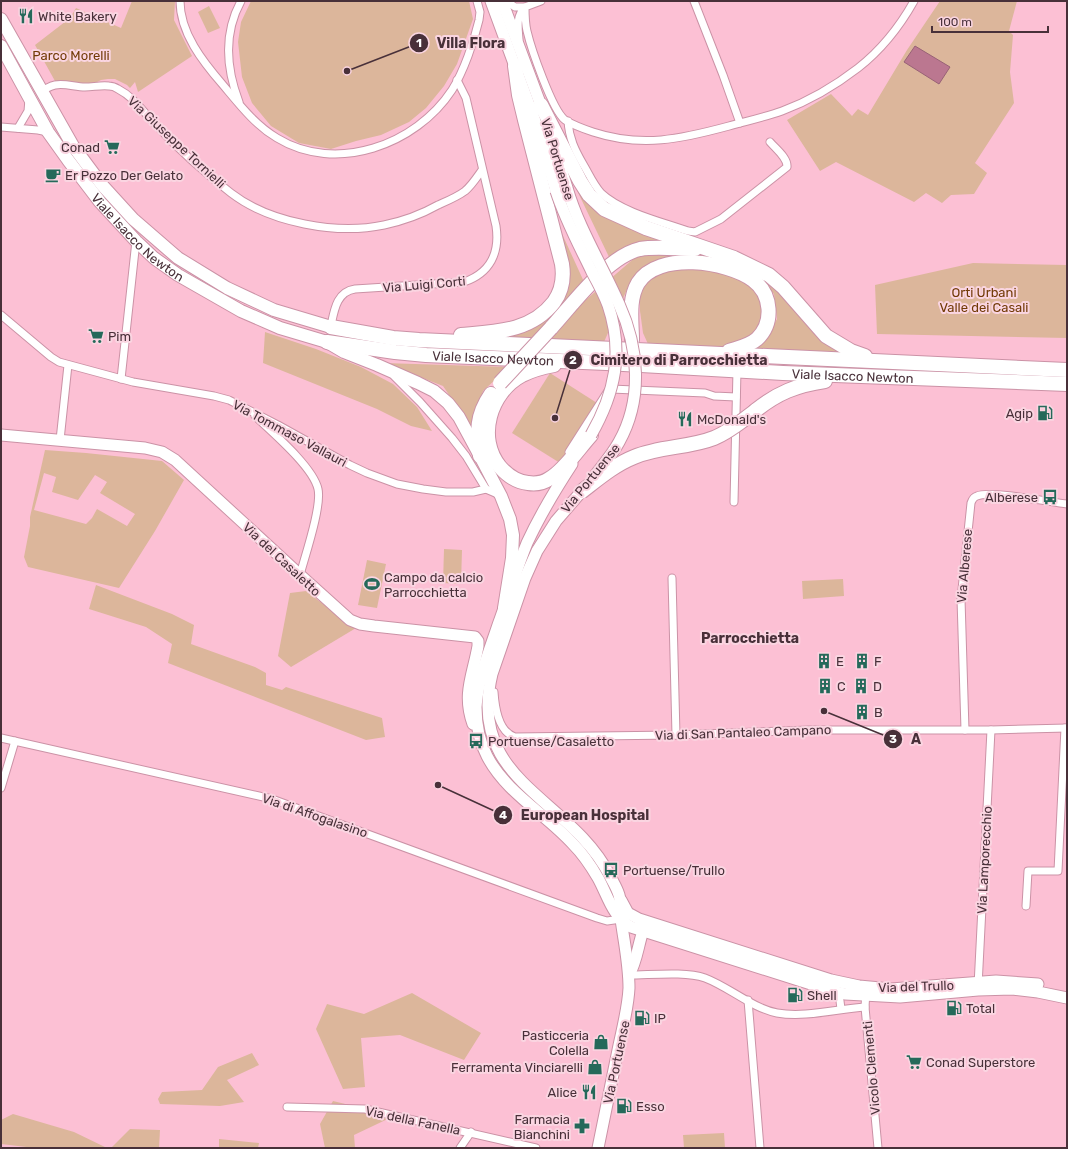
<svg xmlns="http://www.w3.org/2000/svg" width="1068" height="1149" font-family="Rubik,sans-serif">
  <rect width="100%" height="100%" fill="#fcc0d4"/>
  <g fill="#dcb69b" fill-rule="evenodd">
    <path d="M132,1H175L174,20L192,56L138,92L135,82L130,88L127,85L115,79H108L101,80L91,85L55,81L35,45L70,18L76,8L121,28Z"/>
    <path d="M251,1H469L473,19L457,64L444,86L426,108L409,122L381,135L356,141L331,149L299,143L271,126L252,103L242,77L238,42L241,22Z"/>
    <path d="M940,1H1017L1009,31L1013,35L1010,72L1014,103L975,163L987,173L974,194L951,195L942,203L926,193L914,202L836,162L820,171L787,120L831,94L852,116L858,109L868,115L907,50Z"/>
    <path d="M209,6L220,28L208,33L198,12Z"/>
    <path d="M572,180L583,192L682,244L610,259Z"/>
    <path d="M558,225L585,284L531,340H481L515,335L552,310L569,277Z"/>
    <path d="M688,253L718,258L775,283L848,355L754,348L766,339L777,319L774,294L757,275L689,258L656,260L632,278L604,342L549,341L581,304L638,255Z"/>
    <path d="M973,263L1067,265V338L877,334L875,285Z"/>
    <path d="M689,266L722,270L747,283L764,298L766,318L756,335L739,344L710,349L648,344L643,333L640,311V293L649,277Z"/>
    <path d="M265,332L316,349L361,367L393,384L417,407L432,431L411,426L377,409L263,363Z"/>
    <path d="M384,363L509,367L483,391L473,430L443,386Z"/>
    <path d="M550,373L597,403L560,463L512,433Z"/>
    <path d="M45,450L86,453L162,461L184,480L155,531L119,588L28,567L24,557L30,526V517ZM44,473L56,477L52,492L78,500L95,475L107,482L100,493L135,514L127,526L97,509L92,518L86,524L34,510Z"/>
    <path d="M444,549L462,550L461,584L443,583Z"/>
    <path d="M367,560L386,564L377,608L358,605Z"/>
    <path d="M843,579L844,596L803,599L802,581Z"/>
    <path d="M96,585L172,614L194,625L191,644L255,667L266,673V685L282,690L286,687L382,718L385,737L366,740L168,663L172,644L146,627L89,609Z"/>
    <path d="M306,591L344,620L356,628L291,667L278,656L290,593Z"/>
    <path d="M412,993L481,1033L464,1060L400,1035L361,1038L365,1087L343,1089L316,1029L327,1004L364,1014Z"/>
    <path d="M252,1053L259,1065L227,1080L244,1102L220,1106L160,1104L158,1099L162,1092L202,1090L218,1067Z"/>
    <path d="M333,1101L394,1116L354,1135L355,1148H325L320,1124Z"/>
    <path d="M13,1114L74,1132L107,1148H35L1,1144V1120Z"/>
    <path d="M130,1129L160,1130L159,1148H111Z"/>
    <path d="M724,1133L725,1148H684L683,1135Z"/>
    <path d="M219,1139L259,1143L258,1148H219Z"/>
  </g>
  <path fill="#bb7790" stroke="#986276" d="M915,46L950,67L939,84L904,62Z"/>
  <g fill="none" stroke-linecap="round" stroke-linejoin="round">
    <defs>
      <g id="street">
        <path d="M180,1C180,33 203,62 223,85C239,104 255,125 277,138C336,174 416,145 452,90C464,71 474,41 479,20L480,12L477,1"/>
        <path d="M506,1L515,7H525C516,16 518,27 519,39"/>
        <path d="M541,1L525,7C525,15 525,23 527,31C531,48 552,110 565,120C573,125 584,129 593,132C642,148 681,139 729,126C747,121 765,117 782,111C809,101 836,85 858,68C881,50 900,26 914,1"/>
        <path d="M694,1L723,75L740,123"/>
        <path d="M41,91C46,89 50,86 55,85C65,83 75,87 85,87C93,87 101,85 109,86C113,86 115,87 118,89C134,97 144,113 157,126C179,150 205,173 231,193C270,223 337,235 384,225C403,221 422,214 438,205C447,201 457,197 465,191C472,185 477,177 482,170"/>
        <path d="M239,102C226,68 223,34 241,1"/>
        <path d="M568,121C569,138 575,150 583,164C589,174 593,184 601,193C621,212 662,222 688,231L695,232L721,219L787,167C788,158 776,149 770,142"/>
        <path d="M1,127L38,130L48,132"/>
        <path d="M18,128L28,111L29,99"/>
        <path d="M1,315L51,357L59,362L133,382L214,396L229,400L278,425L350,465L367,473L397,484L423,489L446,492H473L486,489"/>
        <path d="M330,330C334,313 335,292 355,289L464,282C490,273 500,253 496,226L466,98L457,80"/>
        <path d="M394,376L420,402L452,438L466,456L486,489L500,495"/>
        <path d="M121,379L136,241"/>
        <path d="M255,416C273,433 313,467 318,489C322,506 305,556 300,575"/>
        <path d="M60,440L68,365"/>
        <path d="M569,452L608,391L611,389L705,393L714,396L736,397"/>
        <path d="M734,502L737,370"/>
        <path d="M672,578L676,735"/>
        <path d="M494,692C495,707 498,732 515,737L676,735L809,730H991L1067,728"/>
        <path d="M965,730L961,599L971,503C972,500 973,497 977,496C990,490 1049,502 1067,504"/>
        <path d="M1,738L272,799L597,918L607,921L621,919"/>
        <path d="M1,788L15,741"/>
        <path d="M1026,906L1028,871H1058L1065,728"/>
        <path d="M629,975C651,975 685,971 705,978C729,987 752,1008 777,1013C805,1018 836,1009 865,1007"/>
        <path d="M978,986L991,730"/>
        <path d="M866,991L865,1007L878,1148"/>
        <path d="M839,993L841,1009"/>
        <path d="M748,1000L760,1148"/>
        <path d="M287,1107L365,1109L536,1148"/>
        <path d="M460,1148L471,1132"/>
      </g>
      <g id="secondary">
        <path d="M491,1L539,132L556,191"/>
        <path d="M502,1L543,111"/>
        <path d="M551,135L567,188"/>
        <path d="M1,435L145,448L162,452L175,460L300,575L350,620L360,624L374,626L475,637L478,641V646C473,675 462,694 473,724"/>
        <path d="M572,464C555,490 540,515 527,543C516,570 508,598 498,625C489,652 478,678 476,707C476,724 479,741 487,756C506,793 546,814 573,844C583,854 591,866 598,878C608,896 612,916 631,927L833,991L845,994L900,997L978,990L1012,989L1038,992L1067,998"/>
        <path d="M581,492L556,521L537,551L525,578L492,674C466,782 570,797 610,876C613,882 617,888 619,895C621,902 620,911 621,919C624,942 629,964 629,988C628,1009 622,1030 618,1050C611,1083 605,1115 598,1148"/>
        <path d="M621,900L628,913L639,919L831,980L859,986L891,989L996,981L1038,984"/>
        <path d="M629,975C637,961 638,945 643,931"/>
      </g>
      <g id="primary">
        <path d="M1,19L73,146L102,185L133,219L178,258L227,288L274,310L331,327"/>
        <path id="s1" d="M1,46L48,132L68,160L100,202L136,241L154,258L178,275L241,311L280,328L327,342L344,352L377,365L418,383L434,391L448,403L459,417L480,456L501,496L510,519L513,535L512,558L504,608"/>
      </g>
      <g id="highway">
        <path d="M541,105L580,181L589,195L604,209L646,228L734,258L769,275L783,287L826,336L851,351L865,356"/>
        <path d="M331,327L393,338L419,340L1067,370"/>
        <path d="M551,328C573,304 608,256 640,249C658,246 677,249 695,249"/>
        <path d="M461,335C495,332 531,332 554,302C562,291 564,277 562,264L525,120L519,95L515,66"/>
        <path d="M632,340C632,322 628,300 638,283C658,251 727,261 753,280C772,294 774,323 757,339C749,346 738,348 729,351"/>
        <path id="s2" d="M327,342L395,352L426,355L606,363L783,373L1067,384"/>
        <path d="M554,365C543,367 532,370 522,375C490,392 476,438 500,467C508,476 517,482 528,483C535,484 543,483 549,479C563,472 580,447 591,435"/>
        <path d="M755,411C777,393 797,385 825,381"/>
        <path d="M480,456C477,431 476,416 491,394"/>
      </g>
    </defs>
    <use href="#street" stroke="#cb92a6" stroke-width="9"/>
    <use href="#secondary" stroke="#cb92a6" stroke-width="13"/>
    <use href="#primary" stroke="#cb92a6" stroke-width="14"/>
    <use href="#highway" stroke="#cb92a6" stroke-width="16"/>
    <use href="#street" stroke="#fff" stroke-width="7"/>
    <use href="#secondary" stroke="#fff" stroke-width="11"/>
    <use href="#primary" stroke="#fff" stroke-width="12"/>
    <use href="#highway" stroke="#fff" stroke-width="14"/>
    <defs>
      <g id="secondary-bridge">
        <path d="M567,188C579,229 602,265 619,304C639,348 643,399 619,442C612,455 602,466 593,478"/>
        <path d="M556,191C565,219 579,245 592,272C598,283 604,294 608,305C624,352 615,393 591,435"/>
      </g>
      <g id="highway-bridge">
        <path d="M500,383L551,328"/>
        <path d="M581,492C598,479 614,465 634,457C660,446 689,448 714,438C729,432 742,421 755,411"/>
      </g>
    </defs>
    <use href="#secondary-bridge" stroke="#cb92a6" stroke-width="13" stroke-linecap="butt"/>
    <use href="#highway-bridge" stroke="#cb92a6" stroke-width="16" stroke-linecap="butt"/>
    <use href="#secondary-bridge" stroke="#fff" stroke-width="11"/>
    <use href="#highway-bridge" stroke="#fff" stroke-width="14"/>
  </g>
  <defs>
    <symbol id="restaurant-bare" viewBox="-9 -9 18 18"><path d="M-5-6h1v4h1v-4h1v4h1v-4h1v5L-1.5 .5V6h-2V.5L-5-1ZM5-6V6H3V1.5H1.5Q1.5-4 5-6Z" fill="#25695a" stroke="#fad5e1" stroke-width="2.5" paint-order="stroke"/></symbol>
    <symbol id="supermarket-bare" viewBox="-9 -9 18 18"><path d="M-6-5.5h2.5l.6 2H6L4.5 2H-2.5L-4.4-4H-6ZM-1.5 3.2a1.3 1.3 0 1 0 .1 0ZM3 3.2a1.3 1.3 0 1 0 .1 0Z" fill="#25695a" stroke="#fad5e1" stroke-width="2.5" paint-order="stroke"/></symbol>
    <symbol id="cafe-bare" viewBox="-9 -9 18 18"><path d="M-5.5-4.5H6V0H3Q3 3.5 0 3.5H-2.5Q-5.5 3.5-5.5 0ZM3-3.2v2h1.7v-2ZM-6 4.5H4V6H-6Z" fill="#25695a" stroke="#fad5e1" stroke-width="2.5" paint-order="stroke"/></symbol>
    <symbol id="fuel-bare" viewBox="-9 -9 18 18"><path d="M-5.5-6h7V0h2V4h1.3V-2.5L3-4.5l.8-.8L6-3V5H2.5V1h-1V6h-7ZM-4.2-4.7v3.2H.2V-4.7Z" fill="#25695a" stroke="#fad5e1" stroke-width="2.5" paint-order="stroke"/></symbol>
    <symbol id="bus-bare" viewBox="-9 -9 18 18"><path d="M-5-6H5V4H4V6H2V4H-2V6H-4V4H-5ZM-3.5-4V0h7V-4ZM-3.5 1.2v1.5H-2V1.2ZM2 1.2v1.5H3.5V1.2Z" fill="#25695a" stroke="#fad5e1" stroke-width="2.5" paint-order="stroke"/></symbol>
    <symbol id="stadium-bare" viewBox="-9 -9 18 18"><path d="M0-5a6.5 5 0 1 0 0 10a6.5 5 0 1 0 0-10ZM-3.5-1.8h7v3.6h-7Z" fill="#25695a" stroke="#fad5e1" stroke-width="2.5" paint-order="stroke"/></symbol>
    <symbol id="building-bare" viewBox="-9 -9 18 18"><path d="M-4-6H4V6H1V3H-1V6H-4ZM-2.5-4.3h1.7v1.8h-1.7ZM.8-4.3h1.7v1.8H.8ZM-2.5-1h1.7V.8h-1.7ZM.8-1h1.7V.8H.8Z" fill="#25695a" stroke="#fad5e1" stroke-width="2.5" paint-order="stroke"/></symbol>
    <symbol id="shop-bare" viewBox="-9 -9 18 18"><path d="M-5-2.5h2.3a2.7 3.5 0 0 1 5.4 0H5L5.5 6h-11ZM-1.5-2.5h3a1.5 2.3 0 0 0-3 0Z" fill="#25695a" stroke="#fad5e1" stroke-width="2.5" paint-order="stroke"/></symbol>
    <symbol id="pharmacy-bare" viewBox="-9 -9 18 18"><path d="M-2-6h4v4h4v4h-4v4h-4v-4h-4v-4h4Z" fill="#25695a" stroke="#fad5e1" stroke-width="2.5" paint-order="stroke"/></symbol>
  </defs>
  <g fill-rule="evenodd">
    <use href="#restaurant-bare" x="15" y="5" width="22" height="22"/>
    <use href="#supermarket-bare" x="101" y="136" width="22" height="22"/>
    <use href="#cafe-bare" x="42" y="164" width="22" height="22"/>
    <use href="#supermarket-bare" x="85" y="325" width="22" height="22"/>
    <use href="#fuel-bare" x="1034" y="402" width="22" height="22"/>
    <use href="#restaurant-bare" x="674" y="408" width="22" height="22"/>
    <use href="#bus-bare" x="1039" y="486" width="22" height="22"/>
    <use href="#stadium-bare" x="361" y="573" width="22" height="22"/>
    <use href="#building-bare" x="813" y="650" width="22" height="22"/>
    <use href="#building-bare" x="851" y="650" width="22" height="22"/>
    <use href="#building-bare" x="814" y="675" width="22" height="22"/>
    <use href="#building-bare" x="850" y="675" width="22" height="22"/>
    <use href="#building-bare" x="851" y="701" width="22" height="22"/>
    <use href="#bus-bare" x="465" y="730" width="22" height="22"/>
    <use href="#bus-bare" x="600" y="859" width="22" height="22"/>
    <use href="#fuel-bare" x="784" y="984" width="22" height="22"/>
    <use href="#fuel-bare" x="943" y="997" width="22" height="22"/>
    <use href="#fuel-bare" x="631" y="1007" width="22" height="22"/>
    <use href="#shop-bare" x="590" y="1031" width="22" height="22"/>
    <use href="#supermarket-bare" x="903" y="1051" width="22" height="22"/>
    <use href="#shop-bare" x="584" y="1056" width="22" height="22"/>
    <use href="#restaurant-bare" x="578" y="1081" width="22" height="22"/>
    <use href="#fuel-bare" x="613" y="1095" width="22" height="22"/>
    <use href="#pharmacy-bare" x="571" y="1115" width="22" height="22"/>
  </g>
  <g text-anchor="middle" stroke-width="4" stroke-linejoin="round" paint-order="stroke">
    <g font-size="13" fill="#483039" stroke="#fad5e1" text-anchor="start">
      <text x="38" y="21">White Bakery</text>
      <text x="100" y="152" text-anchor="end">Conad</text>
      <text x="65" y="180">Er Pozzo Der Gelato</text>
      <text x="108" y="341">Pim</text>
      <text x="1033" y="418" text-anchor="end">Agip</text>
      <text x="697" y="424">McDonald's</text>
      <text x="1038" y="502" text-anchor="end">Alberese</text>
      <text x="384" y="582">Campo da calcio<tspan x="384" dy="15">Parrocchietta</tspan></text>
      <text x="836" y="666">E</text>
      <text x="874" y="666">F</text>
      <text x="837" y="691">C</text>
      <text x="873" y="691">D</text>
      <text x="874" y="717">B</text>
      <text x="488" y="746">Portuense/Casaletto</text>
      <text x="623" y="875">Portuense/Trullo</text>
      <text x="807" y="1000">Shell</text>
      <text x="966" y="1013">Total</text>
      <text x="654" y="1023">IP</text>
      <text x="589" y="1040" text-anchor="end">Pasticceria<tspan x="589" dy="15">Colella</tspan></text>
      <text x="926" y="1067">Conad Superstore</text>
      <text x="583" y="1072" text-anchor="end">Ferramenta Vinciarelli</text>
      <text x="577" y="1097" text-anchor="end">Alice</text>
      <text x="636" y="1111">Esso</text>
      <text x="570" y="1124" text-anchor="end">Farmacia<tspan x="570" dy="15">Bianchini</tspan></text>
    </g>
    <g font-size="13" fill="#713a06" stroke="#fad5e1">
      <text x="71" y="60">Parco Morelli</text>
      <text x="984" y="297">Orti Urbani<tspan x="984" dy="15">Valle dei Casali</tspan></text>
    </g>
    <g font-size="13" fill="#483039" stroke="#fad5e1">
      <text transform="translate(177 142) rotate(43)" y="5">Via Giuseppe Tornielli</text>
      <text transform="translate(558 159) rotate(73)" y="5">Via Portuense</text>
      <text dy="5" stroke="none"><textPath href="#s1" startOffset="237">Viale Isacco Newton</textPath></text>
      <text transform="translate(424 284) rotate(-5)" y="5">Via Luigi Corti</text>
      <text dy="5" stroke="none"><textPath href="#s2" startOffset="167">Viale Isacco Newton</textPath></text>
      <text dy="5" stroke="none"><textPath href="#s2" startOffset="527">Viale Isacco Newton</textPath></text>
      <text transform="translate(290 433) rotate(28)" y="5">Via Tommaso Vallauri</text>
      <text transform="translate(590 478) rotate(-51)" y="5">Via Portuense</text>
      <text transform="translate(282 559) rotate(43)" y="5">Via del Casaletto</text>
      <text transform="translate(964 566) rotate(-85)" y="5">Via Alberese</text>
      <text transform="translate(743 732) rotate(-2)" y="5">Via di San Pantaleo Campano</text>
      <text transform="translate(315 815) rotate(19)" y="5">Via di Affogalasino</text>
      <text transform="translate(984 860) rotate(-87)" y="5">Via Lamporecchio</text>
      <text transform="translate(916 986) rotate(-2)" y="5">Via del Trullo</text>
      <text transform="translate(616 1062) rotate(-78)" y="5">Via Portuense</text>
      <text transform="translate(871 1068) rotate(-95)" y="5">Vicolo Clementi</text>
      <text transform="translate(413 1120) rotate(12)" y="5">Via della Fanella</text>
    </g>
    <g font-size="14" font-weight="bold" fill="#483039" stroke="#fad5e1">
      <text x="750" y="643">Parrocchietta</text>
    </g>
  </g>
  <path fill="none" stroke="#483039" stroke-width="1.5" d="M347 71L419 43M555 418L573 360M824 711L893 739M438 785L503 815"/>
  <g fill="#483039" stroke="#fad5e1" stroke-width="1.5">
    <circle cx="347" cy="71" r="4"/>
    <circle cx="555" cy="418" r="4"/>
    <circle cx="824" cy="711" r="4"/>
    <circle cx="438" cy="785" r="4"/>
    <circle cx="419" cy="43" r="10"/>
    <circle cx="573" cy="360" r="10"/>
    <circle cx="893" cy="739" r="10"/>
    <circle cx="503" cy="815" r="10"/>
  </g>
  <g font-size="12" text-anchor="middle" font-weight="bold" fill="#fff">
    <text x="419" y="47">1</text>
    <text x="573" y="364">2</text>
    <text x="893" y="743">3</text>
    <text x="503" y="819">4</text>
  </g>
  <g font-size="14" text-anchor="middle" font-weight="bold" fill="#483039" stroke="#fad5e1" stroke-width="4" stroke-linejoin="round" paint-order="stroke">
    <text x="471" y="48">Villa Flora</text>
    <text x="679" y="365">Cimitero di Parrocchietta</text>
    <text x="916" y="744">A</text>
    <text x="585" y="820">European Hospital</text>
  </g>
  <rect width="1068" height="1149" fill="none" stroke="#483039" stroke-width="4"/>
  <path d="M932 26v6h116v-6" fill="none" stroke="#483039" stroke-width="2"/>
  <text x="938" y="26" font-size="12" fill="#483039" stroke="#fad5e1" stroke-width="3" paint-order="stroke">100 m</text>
</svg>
